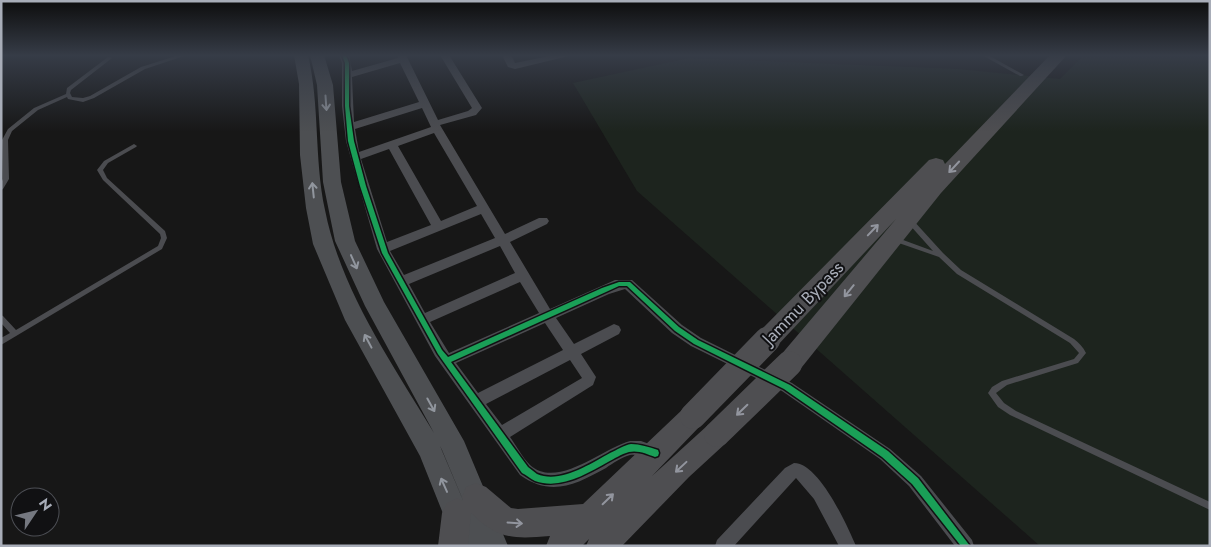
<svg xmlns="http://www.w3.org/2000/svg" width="1211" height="547" font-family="Jost,sans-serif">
  <rect width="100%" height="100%" fill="#171717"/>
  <path fill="#1d241e" d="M1084,55H1210V546H1040L637,191L573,83L689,58L958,69L1060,79Z"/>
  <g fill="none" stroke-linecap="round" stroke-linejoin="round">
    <g fill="#4b4c50" fill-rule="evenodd">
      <path d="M179,55H187L145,69L94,98L83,102L68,99L67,97L38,110L12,131L8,140L9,179L3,189L1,190V183L3,179L2,140L8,129L34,108L66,94L67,88L108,57H110L112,58L71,90L70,93L72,97L83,98L90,96L141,67Z"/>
      <path d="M982,55H988L1024,75L1022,76H1020Z"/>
      <path d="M134,144L137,146L136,147L108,163L103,170L107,178L165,231L167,238L162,249L1,345V338L10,333L1,323V315L3,316L16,330L158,246L161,238L160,234L103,180L97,170L104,161Z"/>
      <path d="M908,219H912L943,253L961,270L1074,339C1079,343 1083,347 1086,353L1078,363L1007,385L996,393L1004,403L1016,411L1210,502V510L1010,415L998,407L988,393L992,387L1002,381L1074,359L1079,353L1070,343L957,274L939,257L893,241L892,239L895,237L933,251L908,223L907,221Z"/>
    </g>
    <g fill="#4b4c50" fill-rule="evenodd">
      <path d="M339,55H349L352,71L398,58L397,55H406L438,120L468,111L472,108L440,55H449L482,108L476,115L440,125L505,234L539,218H547L549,221L547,224L510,242L550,309L615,280H632L682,325L701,338L792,383L890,449L921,476L972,540L974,546H955L909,486L880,459L782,391L691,346L672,333L625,289L609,294L556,318L574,344L614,324L619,326L621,330L619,334L581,354L596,377L593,385L510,437C516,445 522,457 530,465C557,490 603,448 630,441H641L660,448L663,453L660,458C650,462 641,453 630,455C622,457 613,463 606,468C575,485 551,497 520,475L435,356L377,249L346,141L342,106V63ZM400,63L419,102L354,122L352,77ZM422,108L431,127L359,152L355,129ZM434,133L477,206L441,221L398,146ZM389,149L431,225L387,242L361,159ZM481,214L495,238L404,275L390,251ZM500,246L515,273L425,313L409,284ZM520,282L539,313L449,353L430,322ZM545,323L563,350L478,393L456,363ZM570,360L582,378L502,425L486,404Z"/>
      <path d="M502,55H511L515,63L554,55H573L515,69L508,67Z"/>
      <path d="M794,463C819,463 847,525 856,546H839L814,499L796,478L734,546H715L717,540L785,468Z"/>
    </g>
    <path fill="#4d4f52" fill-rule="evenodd" d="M294,55H308C320,106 314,158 325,210C341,291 392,363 434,433L365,306L335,241L323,182L317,85L310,55H324L333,85L341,182L355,241L384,302L464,441L508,546H456L420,456L345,320L313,244L306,208L300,155L299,84ZM440,446L468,512L442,450Z"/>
    <g fill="#4e4e51" fill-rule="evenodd">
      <path d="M1050,55H1067L941,193L798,372L789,375L780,372L777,364L780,356L896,219L776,347L767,350L758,347L755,340L758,333L929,160L936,158L943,160L945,164Z"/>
      <path d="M693,404L702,408L706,416L702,424L652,476L708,425L717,422L726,425L730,434L726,443L689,477L622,546H586L589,539L582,546H546L550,536C515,539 498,540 471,513L468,546H438L442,513L447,503L457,498L463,501L462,497L466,487L476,483L486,487L511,508L518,509L583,504L684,408Z"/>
    </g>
    <g stroke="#4e4e51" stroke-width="26">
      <path d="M693,416L767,340"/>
      <path d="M717,434L789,364"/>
    </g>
    <defs>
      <path id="cycleway" d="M342,55H346L349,63V106L354,141L366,186L388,253L442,350L448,357L602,288L619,282H630L679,327L698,340L790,385L888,451L918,478L970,546H961L912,484L882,457L784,389L694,344L675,331L627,286H619L606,292L451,362L528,467C531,469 534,472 537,474C560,484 590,464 610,453C617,450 624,445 631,444C640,444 649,447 658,450L659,453L658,456L655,457C647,454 638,450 629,452C621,454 614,459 608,462C586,474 561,490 535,481C531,479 526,475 522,473L438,354L382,253L360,186L348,141L345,106V63Z"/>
    </defs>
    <use href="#cycleway" stroke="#111113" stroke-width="3"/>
    <use href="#cycleway" fill="#1a9f57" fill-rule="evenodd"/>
  </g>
  <defs><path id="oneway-shaft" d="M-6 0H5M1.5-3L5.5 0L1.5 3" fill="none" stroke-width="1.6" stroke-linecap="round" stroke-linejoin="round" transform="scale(1.25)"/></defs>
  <g stroke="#91969e">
    <use href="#oneway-shaft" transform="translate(326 103) rotate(86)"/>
    <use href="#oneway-shaft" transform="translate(313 190) rotate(-96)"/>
    <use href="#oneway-shaft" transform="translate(354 262) rotate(66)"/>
    <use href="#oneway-shaft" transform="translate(368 341) rotate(-118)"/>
    <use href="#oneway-shaft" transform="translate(431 405) rotate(61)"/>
    <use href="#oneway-shaft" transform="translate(444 485) rotate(-114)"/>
  </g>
  <g stroke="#92959e">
    <use href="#oneway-shaft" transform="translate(954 167) rotate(133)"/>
    <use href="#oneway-shaft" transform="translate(873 230) rotate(-46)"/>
    <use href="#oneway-shaft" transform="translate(849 291) rotate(129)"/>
    <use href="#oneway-shaft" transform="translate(742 410) rotate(136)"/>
    <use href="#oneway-shaft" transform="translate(681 467) rotate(137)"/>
    <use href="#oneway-shaft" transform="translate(608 499) rotate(-44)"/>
    <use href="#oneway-shaft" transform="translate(515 523) rotate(4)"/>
  </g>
  <linearGradient id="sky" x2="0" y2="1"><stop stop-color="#0d0d0d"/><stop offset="0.42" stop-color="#363c47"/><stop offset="1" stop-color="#363c47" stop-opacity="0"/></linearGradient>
  <rect width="1211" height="132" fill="url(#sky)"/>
  <g text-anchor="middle" stroke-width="4" stroke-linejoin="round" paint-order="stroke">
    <g font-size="18" fill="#a8adb8" stroke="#111113">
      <text transform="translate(803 303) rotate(-46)" y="6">Jammu Bypass</text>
    </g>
  </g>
  <rect width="1211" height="547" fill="none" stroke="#a8adb8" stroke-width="5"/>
  <g transform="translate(35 512) rotate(55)"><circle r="24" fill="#111113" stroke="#4d4f55"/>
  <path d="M0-4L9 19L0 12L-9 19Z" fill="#757880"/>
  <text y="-8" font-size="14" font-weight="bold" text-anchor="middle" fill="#a8adb8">N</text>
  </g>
</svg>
